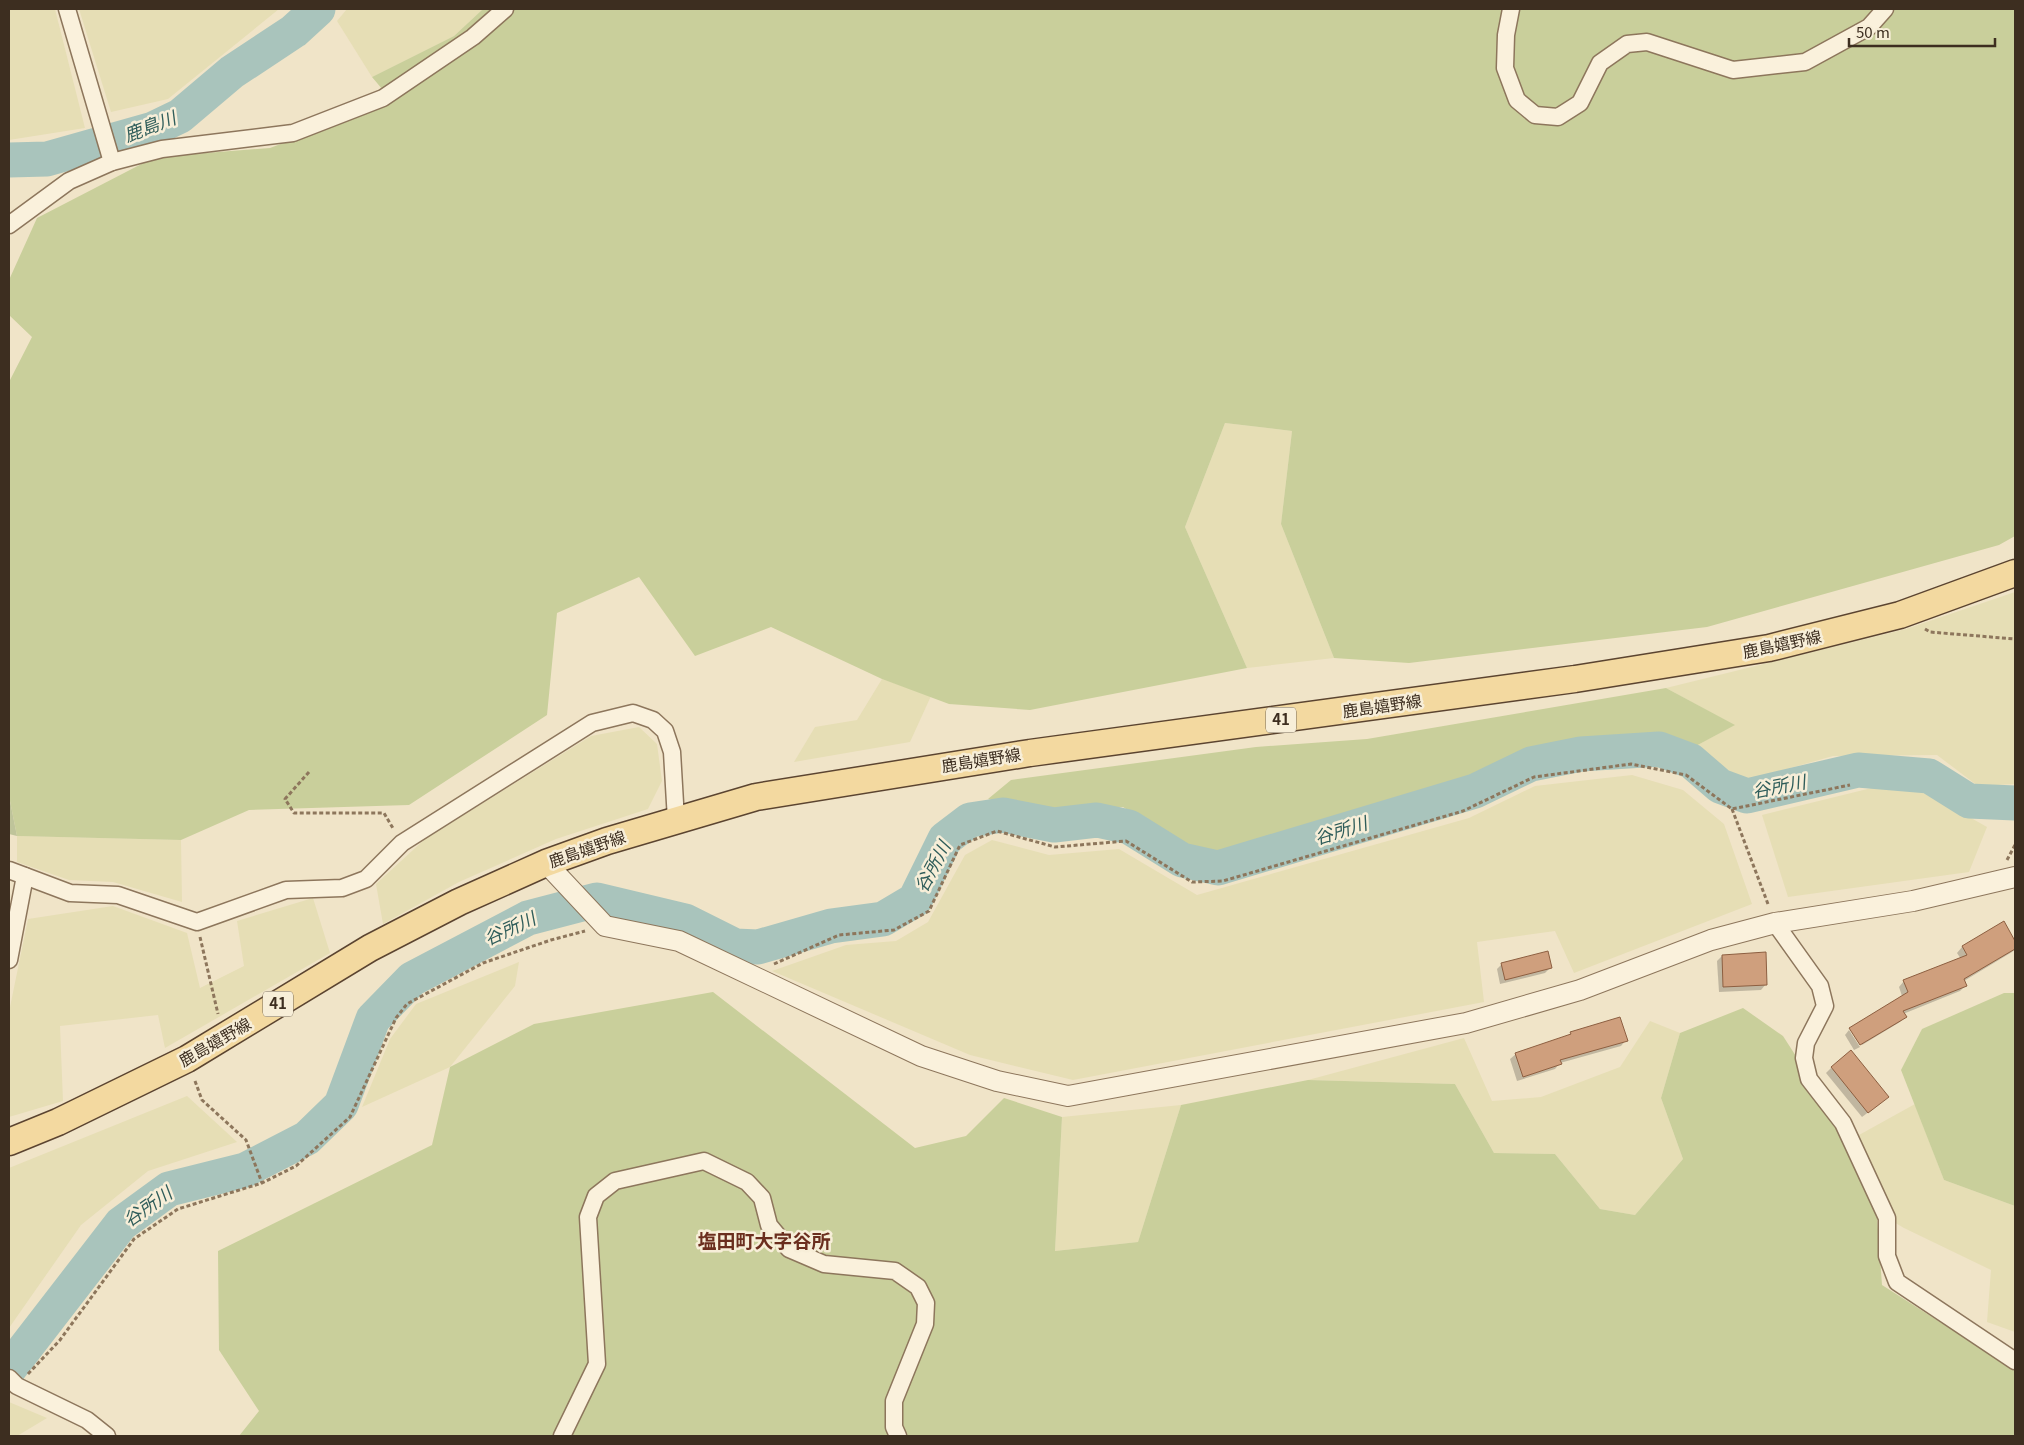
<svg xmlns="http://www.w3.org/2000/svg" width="2024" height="1445" font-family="Georgia,'Noto Sans JP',serif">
  <rect width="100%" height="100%" fill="#f0e4c8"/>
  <g fill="#e6deb5">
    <path d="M9,9H55L85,128L9,140Z"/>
    <path d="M79,9H279L168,99L111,112Z"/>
    <path d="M347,9H483L454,36L372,77L337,21Z"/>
    <path d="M1225,423L1292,431L1281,524L1334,658L1247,668L1185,527Z"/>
    <path d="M2015,592V784L1978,786L1937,755L1833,756L1741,782L1694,747L1734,725L1666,688L1906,629Z"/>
    <path d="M882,679L931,696L910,742L794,762L815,727L857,720Z"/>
    <path d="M639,727L657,744L662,781L648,809L556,839L459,882L383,924L376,884L425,839L591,736Z"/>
    <path d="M1632,775L1683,790L1724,824L1752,904L1574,973L1555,931L1477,942L1484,1002L1073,1080L970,1055L772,971L846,945L896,941L928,922L965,855L992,840L1049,855L1119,849L1197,895L1469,818L1535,786Z"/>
    <path d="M1904,780L1987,827L1969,872L1788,897L1762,815Z"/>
    <path d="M17,836L181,840L182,902L113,882L69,880L17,862Z"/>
    <path d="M313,898L330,953L165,1048L158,1015L60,1026L63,1101L9,1117V1012L28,919L113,906L187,933L200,988L244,966L237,921Z"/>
    <path d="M519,962L515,986L450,1067L362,1107L390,1039L416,1004Z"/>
    <path d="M1650,1021L1680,1033L1661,1098L1683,1159L1635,1215L1600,1209L1555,1154L1494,1153L1455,1084L1308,1080L1464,1038L1492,1101L1541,1097L1620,1067Z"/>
    <path d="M187,1096L237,1142L148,1171L81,1225L9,1328V1168Z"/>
    <path d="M1915,1104L1944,1180L2015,1206V1332L1987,1322L1991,1270L1904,1228L1887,1218L1850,1140Z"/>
    <path d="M1181,1105L1138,1242L1055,1251L1062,1117Z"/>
    <path d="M9,1402L47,1418L17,1436H9Z"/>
  </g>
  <g fill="#c9cf9b">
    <path d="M483,9H2015V536L1999,545L1707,627L1409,663L1334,658L1281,524L1292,431L1225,423L1185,527L1247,668L1030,710L949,704L882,679L771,627L695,656L639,577L557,613L547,715L409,805L249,810L181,840L17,836L9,796V382L32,337L9,315V280L37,218L155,157L270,148L393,102L372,77L454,36Z"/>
    <path d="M1666,688L1735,725L1694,747L1652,733L1521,751L1445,792L1223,854L1186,848L1123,807L1051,815L988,799L1011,780L1256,747L1367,739Z"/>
    <path d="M713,992L915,1148L966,1136L1004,1098L1062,1117L1055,1251L1138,1242L1181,1105L1308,1080L1455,1084L1494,1153L1555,1154L1600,1209L1635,1215L1683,1159L1661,1098L1680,1033L1743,1008L1783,1036L1850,1140L1877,1216L1882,1285L2015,1370V1436H239L259,1411L219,1350L218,1251L432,1145L450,1067L534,1024Z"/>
    <path d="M2004,993H2015V1206L1944,1180L1901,1070L1922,1029Z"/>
  </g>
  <path fill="#bfc49a" d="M9,796L17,836L9,834Z"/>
  <g fill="#0003">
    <path d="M2003,923L2015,943V949L2012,952L1964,981L1966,985L1960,991L1903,1014L1905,1016L1900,1022L1862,1045L1851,1029L1902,996L1899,987L1904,981L1961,959L1957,953L1962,947Z"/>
    <path d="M1722,956L1766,984L1761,990L1719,992L1717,961Z"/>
    <path d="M1502,964L1550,968L1545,973L1500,984L1497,969Z"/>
    <path d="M1849,1030L1860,1047L1854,1050L1845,1035Z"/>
    <path d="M1571,1033L1626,1040L1621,1046L1560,1063L1555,1069L1517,1081L1510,1059L1516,1054L1566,1037Z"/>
    <path d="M1831,1068L1882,1102L1862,1117L1826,1073Z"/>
  </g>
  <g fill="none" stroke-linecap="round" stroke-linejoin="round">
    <g stroke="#a9c4bc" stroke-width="35">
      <path d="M9,160L47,159L153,129L180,116L232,72L294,31L318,9"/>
      <path d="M9,1369L121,1224L169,1189L245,1170L307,1138L341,1105L373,1019L412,979L528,918L597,900L685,921L735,946L758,947L831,926L883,919L915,900L945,839L970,820L1003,815L1054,825L1097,820L1129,827L1182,860L1218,868L1475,791L1531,764L1581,754L1659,749L1691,761L1720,786L1747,796L1858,770L1929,776L1969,801L2015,803"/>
    </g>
  </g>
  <g fill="#cf9f7d" stroke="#8d5f41">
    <path d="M2004,921L2015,941V949L1964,979L1967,986L1903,1011L1907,1017L1860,1045L1849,1028L1908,992L1903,980L1967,955L1962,946Z"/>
    <path d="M1548,951L1552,968L1505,980L1501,963Z"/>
    <path d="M1766,952L1767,985L1723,987L1722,955Z"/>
    <path d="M1620,1017L1628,1041L1560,1060L1562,1064L1523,1077L1515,1053L1571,1034L1570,1032Z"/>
    <path d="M1851,1050L1889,1097L1868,1113L1831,1067Z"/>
  </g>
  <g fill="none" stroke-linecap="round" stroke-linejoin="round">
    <defs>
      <g id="minor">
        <path d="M67,9L112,162"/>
        <path d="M1511,9L1506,35L1505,68L1517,100L1535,115L1558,117L1580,103L1600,63L1627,44L1647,42L1733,70L1805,62L1869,27L1885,9"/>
        <path d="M9,225L69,181L112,162L162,149L293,133L383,98L473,37L505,9"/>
        <path d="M9,870L70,893L118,895L197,922L286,890L342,888L366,879L402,843L592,723L633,713L653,720L665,731L672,752L676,820"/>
        <path d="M1775,923L1820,986L1825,1006L1806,1043L1804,1058L1809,1079L1843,1123L1887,1218V1256L1897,1282L2015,1361"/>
        <path d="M9,960L25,876"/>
        <path d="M9,1378L17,1386L87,1420L107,1436"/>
        <path d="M562,1436L597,1364L588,1217L596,1196L615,1181L704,1161L747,1182L762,1198L769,1225L789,1249L824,1264L895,1271L918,1287L926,1303L925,1324L894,1401V1427L898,1436"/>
      </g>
      <path id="tertiary" d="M546,863L605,926L679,941L921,1056L997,1081L1068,1096L1466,1023L1580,990L1711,940L1775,923L1913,901L2015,877"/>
      <path id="primary" d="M9,1142L58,1122L187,1059L370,948L459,902L546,863L607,841L756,797L1030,753L1575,679L1769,648L1900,615L2015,573"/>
    </defs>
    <use href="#minor" stroke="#8d765c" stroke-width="19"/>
    <use href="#tertiary" stroke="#8d765c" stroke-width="22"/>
    <use href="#primary" stroke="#5b4430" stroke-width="29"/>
    <g stroke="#8d765c" stroke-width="3" stroke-dasharray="4 2.5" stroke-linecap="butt">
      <path d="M1925,629L1930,632L2015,639"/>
      <path d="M309,772L285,799L294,813H384L394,830"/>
      <path d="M1732,809L1768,904"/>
      <path d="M2007,860L2015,845"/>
      <path d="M200,937L218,1014"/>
      <path d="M774,964L839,935L894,930L929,911L960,845L997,831L1055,847L1126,841L1192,882L1223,881L1463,811L1534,777L1631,764L1686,775L1732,809L1850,785"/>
      <path d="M195,1081L202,1100L246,1140L262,1183"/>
      <path d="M28,1374L60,1340L134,1239L178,1209L262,1183L296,1166L350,1117L396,1018L407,1004L483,963L551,940L585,931"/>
    </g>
    <use href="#minor" stroke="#faf1dc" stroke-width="16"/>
    <use href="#tertiary" stroke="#faf1dc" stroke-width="20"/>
    <use href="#primary" stroke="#f3d9a0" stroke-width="26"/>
  </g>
  <g text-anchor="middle" stroke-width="5" stroke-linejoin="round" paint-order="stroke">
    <g fill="#f7eed8" stroke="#756857" stroke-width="1">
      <rect x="1266" y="707.5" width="30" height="25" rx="4"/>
      <rect x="263" y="991.5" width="30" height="25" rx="4"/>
    </g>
    <g font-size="15" font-weight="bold" fill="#3d2e20">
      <text x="1281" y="725">41</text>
      <text x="278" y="1009">41</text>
    </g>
    <g font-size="16" fill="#3d2e20" stroke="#f7eed8">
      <text transform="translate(1782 644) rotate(-12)" y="6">鹿島嬉野線</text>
      <text transform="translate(1382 706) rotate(-8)" y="6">鹿島嬉野線</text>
      <text transform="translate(981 760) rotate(-9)" y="6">鹿島嬉野線</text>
      <text transform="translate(587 849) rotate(-19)" y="6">鹿島嬉野線</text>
      <text transform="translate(215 1042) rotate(-30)" y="6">鹿島嬉野線</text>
    </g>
    <g font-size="18" font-style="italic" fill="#2f5d5a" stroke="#f7eed8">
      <text transform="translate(150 127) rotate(-21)" y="6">鹿島川</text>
      <text transform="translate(1779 787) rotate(-11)" y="6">谷所川</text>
      <text transform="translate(1341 831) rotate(-17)" y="6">谷所川</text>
      <text transform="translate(933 867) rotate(-62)" y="6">谷所川</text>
      <text transform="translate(510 929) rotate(-25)" y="6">谷所川</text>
      <text transform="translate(148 1207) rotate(-35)" y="6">谷所川</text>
    </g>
    <g font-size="19" font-weight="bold" fill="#6b2e1e" stroke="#f7eed8">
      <text x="764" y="1248">塩田町大字谷所</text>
    </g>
  </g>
  <rect width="2024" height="1445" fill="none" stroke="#3d2e20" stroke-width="20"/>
  <path d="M1849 38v8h146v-8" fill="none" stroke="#3d2e20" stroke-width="2.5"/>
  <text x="1856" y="38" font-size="15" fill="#3d2e20" stroke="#f7eed8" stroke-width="4" paint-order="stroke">50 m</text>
</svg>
